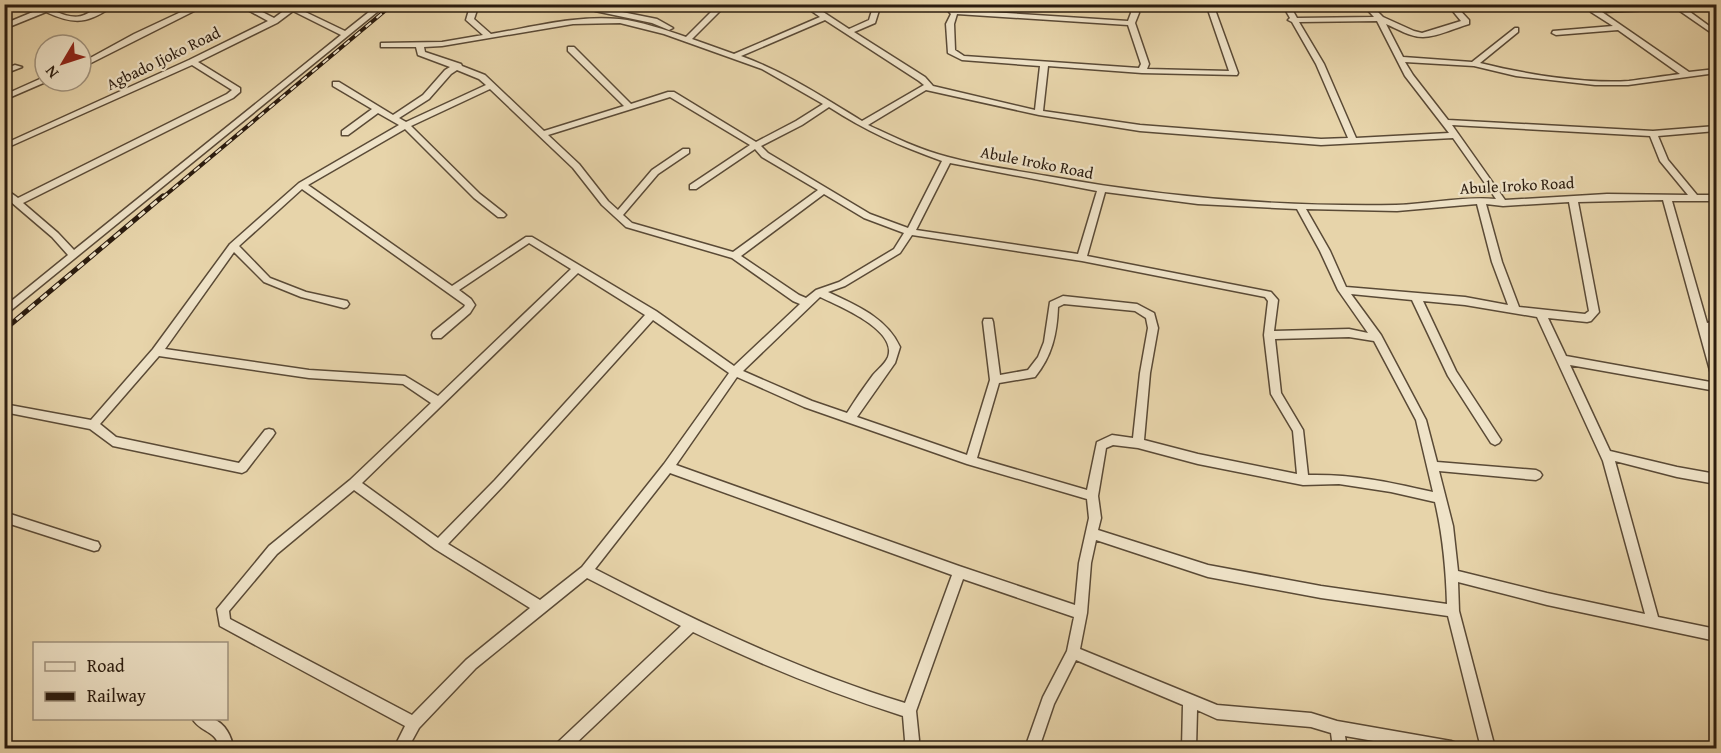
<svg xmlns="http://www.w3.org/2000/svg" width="1721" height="753" font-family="'Gentium Book Plus',serif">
  <rect width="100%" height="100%" fill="#e7d4aa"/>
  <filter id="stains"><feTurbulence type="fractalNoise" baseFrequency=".00333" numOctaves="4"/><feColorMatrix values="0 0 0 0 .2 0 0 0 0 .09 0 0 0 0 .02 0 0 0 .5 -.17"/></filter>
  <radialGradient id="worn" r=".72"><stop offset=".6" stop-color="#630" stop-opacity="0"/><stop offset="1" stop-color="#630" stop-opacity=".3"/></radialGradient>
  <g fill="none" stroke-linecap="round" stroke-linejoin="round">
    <defs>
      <g id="minor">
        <path d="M52,4H62L52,10C91,28 85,4 116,4C89,23 76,26 46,12L4,29V24Z"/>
        <path d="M198,4H208L81,68V63L134,34Z"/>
        <path d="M237,4H247L274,18L293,4H301L297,8L345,31L379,4H387L4,316V307L68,255L52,237L4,196V188L18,198L227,94L232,90L192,65L4,149V144L189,60L268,21ZM293,11L341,35L74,250L58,233L23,203L233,98L240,92V88L198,62L277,23Z"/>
        <path d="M596,4H603L602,8L657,19L673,28L669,30L652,23L595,11Z"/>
        <path d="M719,4H727L692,39L734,54L820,17L802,4H811L849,29L869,20L874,4H881L875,23L854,32L925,77L933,86L1035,110L1040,66L962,60L948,53L946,24L951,14L949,12L954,4H961L959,10L1128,21L1131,13L1130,4H1137L1139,13L1135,23L1149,64L1147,69L1229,71L1206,4H1213L1238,73L1237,75L1142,73L1048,66L1043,111L1140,125L1321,139L1348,138L1316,64L1292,22L1288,20L1290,18L1282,4H1289L1297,18L1374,17L1362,4H1370L1383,17L1414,31L1422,33L1461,21L1447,4H1454L1469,20V24C1455,28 1437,37 1423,37C1410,37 1398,29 1386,24L1403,57L1472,62L1515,28H1518V32L1480,63C1524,74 1584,84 1629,81C1646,79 1663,76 1680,74L1618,30L1556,35L1552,33L1553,31L1613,26L1591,12L1589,9L1593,7L1716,4V8L1686,9L1716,31V36L1677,9L1602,12L1689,72L1716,69V73L1628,85H1595L1516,76L1474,66L1405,62L1413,75L1448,120L1653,131L1716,126V131L1658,136L1668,160L1697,195H1716V201H1672L1707,323L1716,321V329L1709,330L1716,357V378L1712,377L1711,374L1663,200L1578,202L1599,312L1591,321L1587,322L1548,318L1566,356L1716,383V391L1570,365L1610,451L1677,467L1716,474V484L1677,477L1615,461L1658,617L1716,629V641L1547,605L1458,582L1459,611L1495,748H1481L1448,616L1321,598L1208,577L1096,540L1091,563L1087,613L1080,649L1217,705L1311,713L1337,721L1451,741L1456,743L1458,748H1414L1345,736L1347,748H1333L1331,733L1311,727L1217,719L1197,710L1196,748H1182L1183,705L1076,660L1054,704L1039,748H1025L1043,697L1067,651L1074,617L963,579L916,711L919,740L917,748H903L905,740L903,716C831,693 761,665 693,632L571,748H555L557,743L681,626L587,578L476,668L419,728L408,748H394L405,726L220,626L217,609L269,546L350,480L431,403L403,384L309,378L159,356L100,424L116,437L239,463L265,430L269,429L273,430L275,433L273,436L246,471L242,473L113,446L90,429L4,412V404L91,420L153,349L230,244L299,183L399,125L378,113L348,135H342V131L372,109L333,86V82H339L393,115L423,95L445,70L450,67L418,55L416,47H381V43L442,42L483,35L466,20L469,10L473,8L477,10L474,19L491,34C533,27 576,15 619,19C640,21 666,30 686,37ZM957,14L1128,25L1141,64L1139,68L964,56L955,50L954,24ZM825,20L919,81L924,85L862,121C823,97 785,72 741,56ZM1377,21L1405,76L1449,133L1356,138L1324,64L1299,22ZM620,23L664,34L762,69L823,104L796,121L756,142L674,92H668L631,104L574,47H568V51L624,106L544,131L485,75L462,66L461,64L425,52L424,47L442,46L573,24ZM457,70L479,79L486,85L406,122L399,118L429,99L451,74ZM490,89L573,168L602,205L626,227L732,258L793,301L800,304L734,366L656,311L532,237H526L452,286L308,185L405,129L474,198L498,217H504L506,215L504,213L480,194L411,126ZM926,90L1039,115L1140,131L1321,145L1453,138L1496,199C1463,196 1429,204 1396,205C1280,207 1161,197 1047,176C1014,170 980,166 948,157C920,150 894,137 868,125ZM670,97L750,145L690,185V189H696L755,149L762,157L818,190L733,252L632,223L623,215L658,174L689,153V149H683L652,170L618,210L608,201L579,164L548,135ZM829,107C866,131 900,146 942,161L908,228L870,214L768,153L761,146L802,125ZM1452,125L1650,136L1660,161L1688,195L1607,194L1505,200ZM950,163L1097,191L1078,254L916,230ZM302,189L465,305L464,307L433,332L432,335L433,338H441L470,313L475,305L471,299L459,290L529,243L571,269L438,396L405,376L309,370L165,349L234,252L264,282L301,297L344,308L347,307L349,304L347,301L306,292L270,278L239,246ZM1105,192L1198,204L1297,209L1320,251L1338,290L1368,333L1349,329L1274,331L1278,300L1271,292L1087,256ZM824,194L864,218L904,233L894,249L839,282L816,290L806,298L799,295L741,256ZM1569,202L1589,311L1585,314L1519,307L1502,262L1486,204L1503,206ZM1477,204L1492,262L1508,305L1465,297L1346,287L1330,251L1306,209L1397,211ZM912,235L1082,261L1265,297L1268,301L1264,335L1271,394L1293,431L1297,474L1198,454L1144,440L1150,373L1158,328L1154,313L1137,304L1063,296L1050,302L1044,342L1038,357L1028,370L1000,375L993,322L992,319H984L983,322L990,380L967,455L857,417L895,363L900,347C887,318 856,305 828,292L845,286L900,253ZM578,273L645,315L495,480L438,538L362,483ZM1351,294L1412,300L1448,376L1491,443L1495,445L1499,443L1501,440L1456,371L1423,301L1465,305L1537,317L1603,461L1645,614L1547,593L1458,571L1453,526L1439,471L1536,480L1540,478L1542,475L1540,472L1536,470L1437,462L1426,420L1381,335ZM820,297C839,306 898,330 888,357C885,364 878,369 873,375C864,387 855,400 847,413L812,401L743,371ZM1064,304L1135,311L1146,318L1148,328L1140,373L1133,438L1112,435L1097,442L1087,490L977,458L999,383L1035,377C1052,356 1057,334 1058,307ZM653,320L729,373L664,464L582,567L540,600L448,544L503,486ZM1349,337L1374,341L1416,420L1433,492C1390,482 1353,474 1308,475L1303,430L1281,393L1275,339ZM737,377L804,407L967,464L1087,499L1089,518L1079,563L1075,605L959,566L676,465ZM1113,445L1138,448L1198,464L1303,485L1339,484L1391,492L1435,502C1443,536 1446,570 1447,604L1321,586L1208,565L1098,530L1101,518L1098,496L1106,448ZM670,473L952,575L905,703C797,670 696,621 595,569ZM354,490L435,549L530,608L466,660L412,715L230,619L229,611L277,554Z"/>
        <path d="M15,65L22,67L4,74V69Z"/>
        <path d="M42,78H45V81H48L4,100V95Z"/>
        <path d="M4,512L94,541L98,542L100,546L98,550L94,551L4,522Z"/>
        <path d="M192,718C199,718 208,717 213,719C225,723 232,737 233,748H219C218,731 199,732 192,718Z"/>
      </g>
    </defs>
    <use href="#minor" stroke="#5a4a36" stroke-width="3"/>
    <use href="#minor" fill="#efe3c8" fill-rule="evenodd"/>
    <defs>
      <path id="rail-far1" d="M162,198L393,4"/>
      <path id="rail" d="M4,330L163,196"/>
    </defs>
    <use href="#rail-far1" stroke="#2b1c0f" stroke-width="4"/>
    <use href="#rail" stroke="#2b1c0f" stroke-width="5"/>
    <use href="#rail-far1" stroke="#efe3c8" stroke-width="2" stroke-dasharray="7" stroke-linecap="butt"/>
    <use href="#rail" stroke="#efe3c8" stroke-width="3" stroke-dasharray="8" stroke-linecap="butt"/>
  </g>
  <g text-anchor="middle" stroke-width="4.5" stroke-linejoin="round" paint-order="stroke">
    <g font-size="16" fill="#2b1c0f" stroke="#efe3c8">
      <text transform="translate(163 58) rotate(-26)" y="6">Agbado Ijoko Road</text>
      <text transform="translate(1037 162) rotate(11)" y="6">Abule Iroko Road</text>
      <text transform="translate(1517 185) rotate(-3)" y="6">Abule Iroko Road</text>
    </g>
  </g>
  <rect width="1721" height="753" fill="none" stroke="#e7d4aa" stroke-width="24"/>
  <rect x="6" y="6" width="1709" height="741" fill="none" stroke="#2b1c0f" stroke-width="3"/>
  <rect x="12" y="12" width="1697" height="729" fill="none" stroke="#2b1c0f" stroke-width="1.5"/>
  <rect x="33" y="642" width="195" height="78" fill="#efe3c8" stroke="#a1937e" stroke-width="1.5"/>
  <rect x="45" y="662" width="30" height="9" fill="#efe3c8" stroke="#a1937e" stroke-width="1.5"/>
  <text x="87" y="672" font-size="18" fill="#2b1c0f">Road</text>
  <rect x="45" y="692" width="30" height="9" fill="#2b1c0f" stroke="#a1937e" stroke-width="1.5"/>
  <text x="87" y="702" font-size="18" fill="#2b1c0f">Railway</text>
  <g transform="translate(63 63) rotate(231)"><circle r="28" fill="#efe3c8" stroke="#a1937e" stroke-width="1.5"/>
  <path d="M0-4.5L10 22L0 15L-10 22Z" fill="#8f2418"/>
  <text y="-9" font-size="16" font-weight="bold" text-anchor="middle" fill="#2b1c0f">N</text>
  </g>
  <rect width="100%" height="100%" filter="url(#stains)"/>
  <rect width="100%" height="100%" fill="url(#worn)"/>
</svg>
